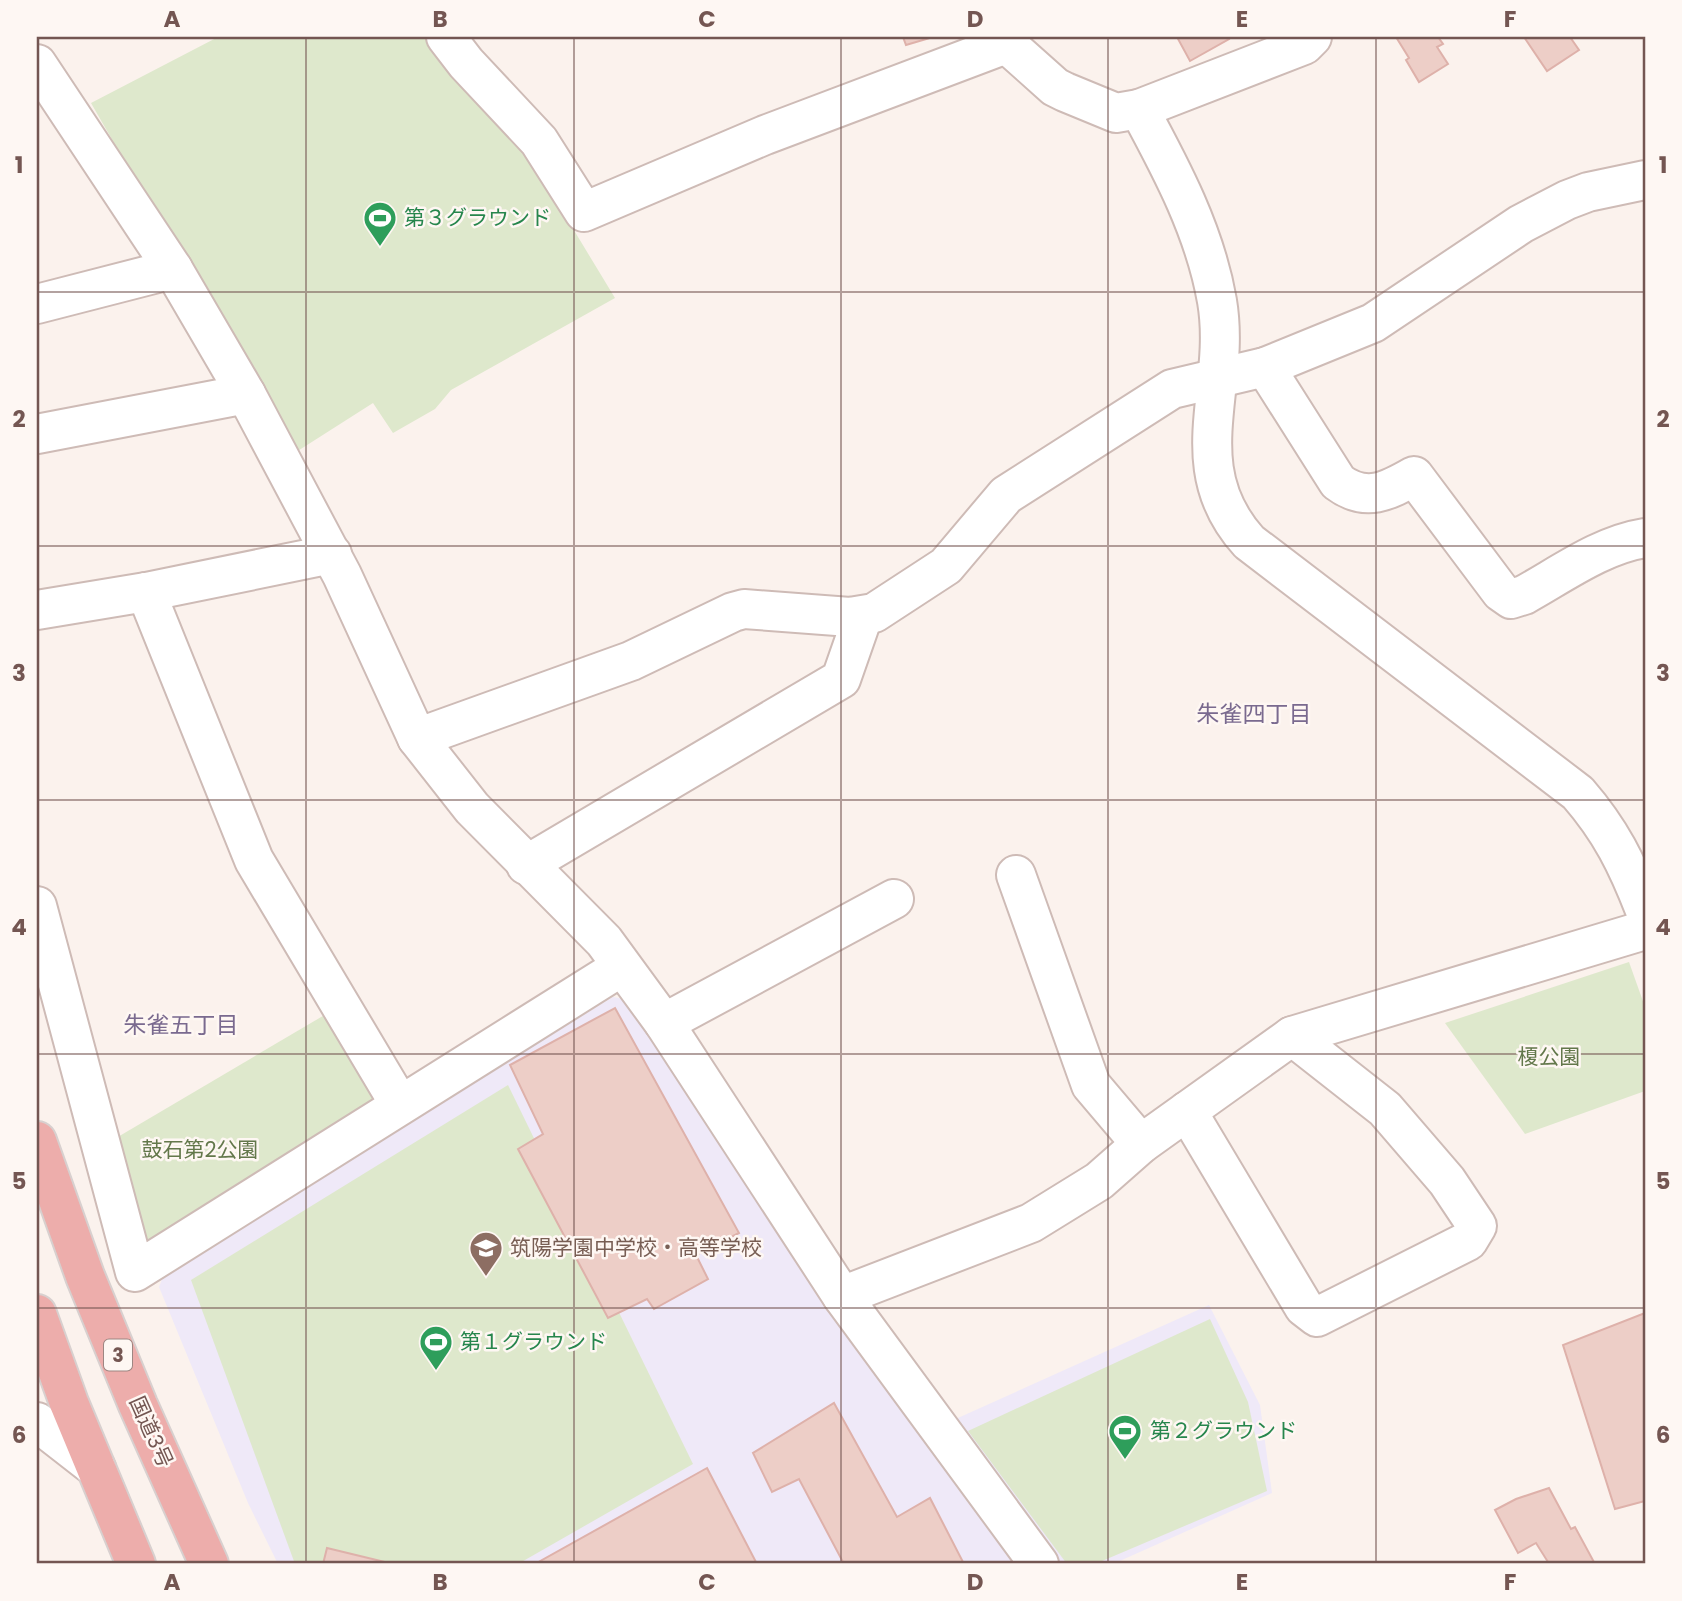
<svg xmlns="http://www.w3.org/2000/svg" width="1682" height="1601" font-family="Poppins,'Noto Sans JP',sans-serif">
  <rect width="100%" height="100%" fill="#fbf2ed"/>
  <path fill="#efe9f8" d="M613,997L635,1001L769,1216L879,1381L920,1435L1209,1305L1260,1405L1272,1493L1113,1564H278L248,1503L159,1287L166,1269Z"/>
  <g fill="#dee8cc">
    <path d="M218,37H433L514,137L555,199L615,298L451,390L435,409L393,433L373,403L293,454L91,103Z"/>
    <path d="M1629,962L1645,1007V1091L1525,1134L1445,1023Z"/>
    <path d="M333,1010L386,1102L145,1246L111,1141Z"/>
    <path d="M508,1085L693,1464L518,1564H295L191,1280Z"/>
    <path d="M1210,1319L1248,1402L1267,1491L1095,1564H1067L968,1431Z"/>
  </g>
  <g fill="#edcec7" stroke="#deb1aa" stroke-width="2">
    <path d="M903,37H933L906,45Z"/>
    <path d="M1177,37H1228L1229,39L1190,61Z"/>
    <path d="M1396,37H1438L1443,44L1437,47L1448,64L1419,82L1406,60L1409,58Z"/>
    <path d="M1524,37H1570L1579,50L1547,71Z"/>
    <path d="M615,1008L739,1233L696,1255L708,1279L654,1309L647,1299L608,1318L518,1149L543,1134L510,1065Z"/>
    <path d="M1645,1313V1501L1615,1509L1563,1345Z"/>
    <path d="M834,1403L897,1517L930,1498L964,1564H844L799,1479L772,1492L753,1453Z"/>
    <path d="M707,1468L757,1564H535Z"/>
    <path d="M1549,1488L1571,1529L1575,1527L1595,1564H1547L1548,1562L1536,1543L1518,1553L1495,1510L1516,1499Z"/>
    <path d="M327,1548L393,1564H323Z"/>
  </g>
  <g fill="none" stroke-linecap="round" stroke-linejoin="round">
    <defs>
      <g id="street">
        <path d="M446,37L466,63L539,141L584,212L765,135L1006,44"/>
        <path d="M999,37L1055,87L1065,92L1116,113L1139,109L1304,45L1312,37"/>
        <path d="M37,64L173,269L246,394L342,575L417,738L472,808L604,941L664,1023L842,1296L1039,1564"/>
        <path d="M1139,109C1172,170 1205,232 1217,301C1232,389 1180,466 1249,542L1578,793C1611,831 1627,864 1645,910"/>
        <path d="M37,304L173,269"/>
        <path d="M1265,367L1338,482C1366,503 1388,491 1414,476L1501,592L1511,599L1524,595C1562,574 1601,545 1645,538"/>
        <path d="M37,434L246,394"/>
        <path d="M146,592L254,860L400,1105"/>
        <path d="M37,610L146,592L332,554"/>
        <path d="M417,738L631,661L733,612L744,609L850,617L874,613L946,566L1006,495L1172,389L1265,367L1373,323L1521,224L1567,200L1588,192L1645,180"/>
        <path d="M526,865L841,679L863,616"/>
        <path d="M1016,875L1091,1085L1141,1144"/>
        <path d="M37,906L135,1272L621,967"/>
        <path d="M664,1023L894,899"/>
        <path d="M1187,1111L1304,1307L1317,1317L1468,1241L1477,1226L1447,1181L1385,1109L1292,1036"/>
        <path d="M842,1296L1031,1223L1099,1181L1141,1144L1292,1036L1645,930"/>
        <path d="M37,1422L96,1468"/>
      </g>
      <g id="highway">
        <path d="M37,1141L85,1276L138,1405L209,1564"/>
        <path d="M37,1314L69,1403L136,1564"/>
      </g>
    </defs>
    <use href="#street" stroke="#cebbb6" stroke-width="42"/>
    <use href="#highway" stroke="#d8d0cf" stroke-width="42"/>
    <use href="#street" stroke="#fff" stroke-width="38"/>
    <use href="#highway" stroke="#edadab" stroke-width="38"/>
  </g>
  <path fill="none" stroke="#745652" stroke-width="2" stroke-opacity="0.55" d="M306,37V1564M574,37V1564M841,37V1564M1108,37V1564M1376,37V1564M37,292H1645M37,546H1645M37,800H1645M37,1054H1645M37,1308H1645"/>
  <defs>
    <symbol id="stadium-pin" viewBox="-11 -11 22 30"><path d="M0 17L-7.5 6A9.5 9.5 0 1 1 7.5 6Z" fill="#2e9e5b" stroke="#fef7f3"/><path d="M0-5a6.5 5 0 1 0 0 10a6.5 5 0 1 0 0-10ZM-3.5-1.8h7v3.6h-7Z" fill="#fff"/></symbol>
    <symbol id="school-pin" viewBox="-11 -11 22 30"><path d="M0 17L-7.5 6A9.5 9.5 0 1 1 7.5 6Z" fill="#8d6e63" stroke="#fef7f3"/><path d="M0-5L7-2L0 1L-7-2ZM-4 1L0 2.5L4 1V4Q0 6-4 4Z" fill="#fff"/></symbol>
  </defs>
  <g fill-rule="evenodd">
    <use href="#stadium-pin" x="361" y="199" width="38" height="52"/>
    <use href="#school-pin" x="467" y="1229" width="38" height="52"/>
    <use href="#stadium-pin" x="417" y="1323" width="38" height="52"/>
    <use href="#stadium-pin" x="1106" y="1412" width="38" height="52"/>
  </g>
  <g text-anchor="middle" stroke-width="5" stroke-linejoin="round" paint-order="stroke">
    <rect fill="#fef7f3" stroke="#9d8682" stroke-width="2" x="104" y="1339.5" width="28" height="31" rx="5"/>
    <g font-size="19" font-weight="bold" fill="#745652">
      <text x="118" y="1362">3</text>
    </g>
    <g font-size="21" fill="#27864d" stroke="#fef7f3" text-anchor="start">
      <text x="404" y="225">第３グラウンド</text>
      <text x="460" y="1349">第１グラウンド</text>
      <text x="1150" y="1438">第２グラウンド</text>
    </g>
    <g font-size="21" fill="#63784b" stroke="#fef7f3">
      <text x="1549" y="1064">榎公園</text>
      <text x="200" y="1157">鼓石第2公園</text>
    </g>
    <g font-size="21" fill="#785e54" stroke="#fef7f3" text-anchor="start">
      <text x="510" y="1255">筑陽学園中学校・高等学校</text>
    </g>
    <g font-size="21" fill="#745652" stroke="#fef7f3">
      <text transform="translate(151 1432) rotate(66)" y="7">国道3号</text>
    </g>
    <g font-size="23" fill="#7a6a8f" stroke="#fef7f3">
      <text x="1254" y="722">朱雀四丁目</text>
      <text x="181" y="1033">朱雀五丁目</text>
    </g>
  </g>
  <rect width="1682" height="1601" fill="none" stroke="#fef7f3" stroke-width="77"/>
  <rect x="38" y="38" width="1606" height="1524" fill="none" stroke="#745652" stroke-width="2.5"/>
  <g font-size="23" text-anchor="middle" font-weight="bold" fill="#745652">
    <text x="172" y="27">A</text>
    <text x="440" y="27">B</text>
    <text x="707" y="27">C</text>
    <text x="975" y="27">D</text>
    <text x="1242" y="27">E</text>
    <text x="1510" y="27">F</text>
    <text x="19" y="173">1</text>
    <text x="1663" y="173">1</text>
    <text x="19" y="427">2</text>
    <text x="1663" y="427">2</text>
    <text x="19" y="681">3</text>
    <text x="1663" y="681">3</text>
    <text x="19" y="935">4</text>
    <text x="1663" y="935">4</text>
    <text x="19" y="1189">5</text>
    <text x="1663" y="1189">5</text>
    <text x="19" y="1443">6</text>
    <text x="1663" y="1443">6</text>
    <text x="172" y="1590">A</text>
    <text x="440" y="1590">B</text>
    <text x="707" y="1590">C</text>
    <text x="975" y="1590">D</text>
    <text x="1242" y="1590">E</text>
    <text x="1510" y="1590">F</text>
  </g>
</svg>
